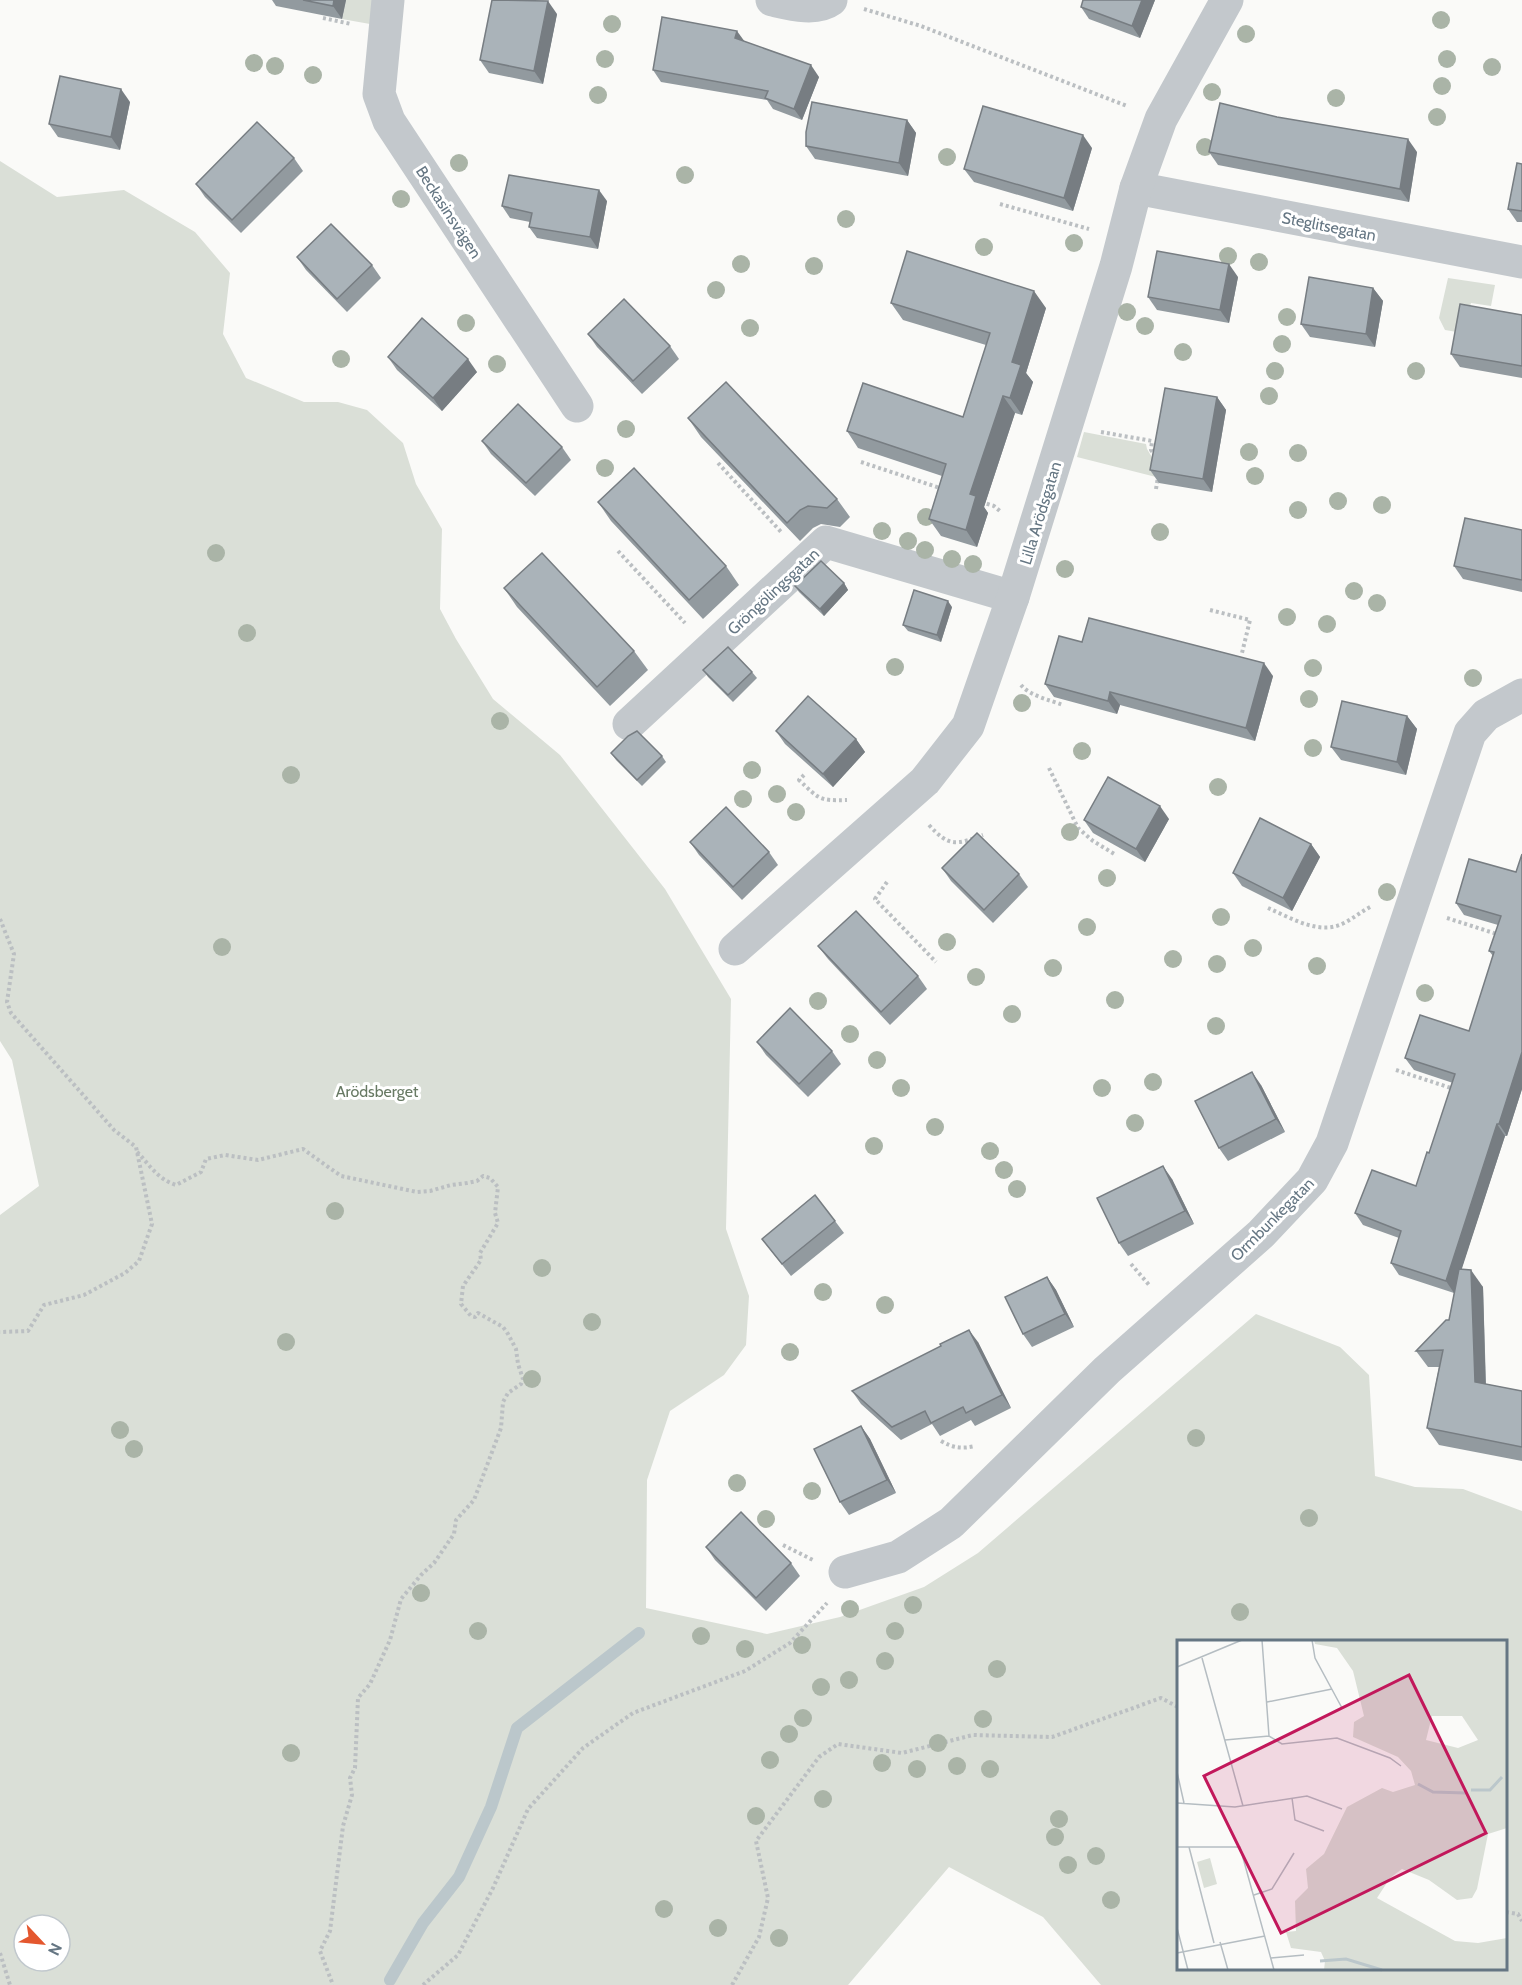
<svg xmlns="http://www.w3.org/2000/svg" width="1522" height="1985" font-family="Cabin,sans-serif">
  <rect width="100%" height="100%" fill="#fafaf8"/>
  <g fill="#dadfd7" fill-rule="evenodd">
    <path d="M346,0H384L381,26L342,19Z"/>
    <path d="M0,161L57,197L124,190L195,232L230,273L223,334L246,378L304,402H338L367,410L403,443L416,484L442,529L440,609L456,639L493,699L560,755L665,889L731,999L726,1229L749,1296L746,1345L724,1375L670,1411L647,1480L646,1608L767,1634L840,1617L924,1587L978,1553L1256,1314L1340,1347L1369,1375L1375,1476L1415,1487L1463,1489L1522,1511V1985H1101L1043,1917L949,1867L848,1985H0V1215L39,1186L12,1060L0,1041ZM1178,1642H1506V1968H1178ZM24,1925H60V1961H24Z"/>
    <path d="M1448,278L1495,285L1491,306L1471,303L1463,333L1445,330L1439,318Z"/>
    <path d="M1084,432L1146,444L1147,449L1153,459L1156,477L1077,457Z"/>
  </g>
  <g fill="none" stroke-linecap="round" stroke-linejoin="round">
    <path stroke="#bbc7cb" stroke-width="12" d="M390,1980L423,1923L459,1877L491,1807L517,1728L639,1633"/>
    <g stroke="#bbbfc2" stroke-width="4" stroke-dasharray="3 3" stroke-linecap="butt">
      <path d="M864,9L921,26L1127,106"/>
      <path d="M323,18L351,24"/>
      <path d="M1000,204L1089,229"/>
      <path d="M1101,432L1152,441L1151,450L1155,455"/>
      <path d="M861,462L943,489"/>
      <path d="M718,463L782,533"/>
      <path d="M1156,489L1158,477"/>
      <path d="M981,502L994,506L1001,512"/>
      <path d="M618,551L685,623"/>
      <path d="M1210,610L1250,620L1242,653"/>
      <path d="M1021,685C1030,696 1050,700 1063,705"/>
      <path d="M1049,768L1078,828L1093,841L1116,855"/>
      <path d="M804,775L799,780C819,799 819,801 847,800"/>
      <path d="M929,825C949,847 956,845 983,835"/>
      <path d="M887,882L875,899L936,962"/>
      <path d="M1268,908C1291,918 1320,936 1344,923C1354,918 1362,911 1372,906"/>
      <path d="M1447,918L1500,935"/>
      <path d="M0,919L14,954L7,1002L11,1013L114,1130L136,1147L152,1224L139,1261L125,1273L84,1295L44,1305L28,1331L0,1332"/>
      <path d="M1396,1070L1454,1089"/>
      <path d="M137,1152C150,1165 157,1179 176,1185L201,1172L206,1159L225,1155L258,1160L303,1149L341,1176L417,1192L430,1191L451,1185L467,1183L477,1181L483,1176L490,1178L498,1187L495,1213L498,1223L480,1253L481,1260L463,1286L461,1304L471,1316L475,1317L478,1313L503,1327L508,1334L516,1349L518,1364L523,1379L521,1384L508,1393L503,1402L501,1428L474,1500L456,1520L454,1534L434,1563L421,1575L401,1599L390,1640L370,1684L358,1698L355,1768L350,1778L352,1795L343,1826L330,1931L320,1951L333,1985"/>
      <path d="M1131,1264L1150,1286"/>
      <path d="M941,1441C953,1448 962,1449 975,1446"/>
      <path d="M783,1545L813,1560"/>
      <path d="M1506,1912L1518,1914L1522,1921"/>
      <path d="M0,1953L10,1985"/>
      <path d="M423,1985L458,1955L493,1888L528,1809L583,1748L633,1713L745,1671L790,1643L827,1603"/>
      <path d="M732,1985L759,1937L768,1898L756,1841L819,1757L838,1744L902,1753L973,1735L1052,1737L1161,1698L1178,1707"/>
    </g>
    <g stroke="#c3c8cc" stroke-width="33">
      <path d="M388,0L379,94L389,121L577,406"/>
      <path d="M772,0C790,4 816,11 831,0"/>
      <path d="M1136,188L1522,262"/>
      <path d="M629,724L826,542L1013,597"/>
      <path d="M735,949L925,781L968,726L1013,597L1116,266L1136,188L1161,119L1227,0"/>
      <path d="M845,1572L898,1557L951,1523L1107,1370L1261,1234L1312,1180L1332,1143L1470,733L1486,715L1522,695"/>
    </g>
  </g>
  <g fill="#aab4a7">
    <circle cx="1441" cy="20" r="9"/>
    <circle cx="612" cy="24" r="9"/>
    <circle cx="1246" cy="34" r="9"/>
    <circle cx="605" cy="59" r="9"/>
    <circle cx="1447" cy="59" r="9"/>
    <circle cx="254" cy="63" r="9"/>
    <circle cx="275" cy="66" r="9"/>
    <circle cx="1492" cy="67" r="9"/>
    <circle cx="313" cy="75" r="9"/>
    <circle cx="1442" cy="86" r="9"/>
    <circle cx="1212" cy="92" r="9"/>
    <circle cx="598" cy="95" r="9"/>
    <circle cx="1336" cy="98" r="9"/>
    <circle cx="1437" cy="117" r="9"/>
    <circle cx="1205" cy="147" r="9"/>
    <circle cx="947" cy="157" r="9"/>
    <circle cx="459" cy="163" r="9"/>
    <circle cx="685" cy="175" r="9"/>
    <circle cx="401" cy="199" r="9"/>
    <circle cx="846" cy="219" r="9"/>
    <circle cx="1074" cy="243" r="9"/>
    <circle cx="984" cy="247" r="9"/>
    <circle cx="1228" cy="256" r="9"/>
    <circle cx="1259" cy="262" r="9"/>
    <circle cx="741" cy="264" r="9"/>
    <circle cx="814" cy="266" r="9"/>
    <circle cx="716" cy="290" r="9"/>
    <circle cx="1127" cy="312" r="9"/>
    <circle cx="1287" cy="317" r="9"/>
    <circle cx="466" cy="323" r="9"/>
    <circle cx="1145" cy="326" r="9"/>
    <circle cx="750" cy="328" r="9"/>
    <circle cx="1282" cy="344" r="9"/>
    <circle cx="1183" cy="352" r="9"/>
    <circle cx="341" cy="359" r="9"/>
    <circle cx="497" cy="364" r="9"/>
    <circle cx="1275" cy="371" r="9"/>
    <circle cx="1416" cy="371" r="9"/>
    <circle cx="1269" cy="396" r="9"/>
    <circle cx="626" cy="429" r="9"/>
    <circle cx="1249" cy="452" r="9"/>
    <circle cx="1298" cy="453" r="9"/>
    <circle cx="605" cy="468" r="9"/>
    <circle cx="1255" cy="476" r="9"/>
    <circle cx="1338" cy="501" r="9"/>
    <circle cx="1382" cy="505" r="9"/>
    <circle cx="1298" cy="510" r="9"/>
    <circle cx="926" cy="517" r="9"/>
    <circle cx="882" cy="531" r="9"/>
    <circle cx="1160" cy="532" r="9"/>
    <circle cx="908" cy="541" r="9"/>
    <circle cx="925" cy="550" r="9"/>
    <circle cx="216" cy="553" r="9"/>
    <circle cx="952" cy="559" r="9"/>
    <circle cx="973" cy="564" r="9"/>
    <circle cx="1065" cy="569" r="9"/>
    <circle cx="1354" cy="591" r="9"/>
    <circle cx="1377" cy="603" r="9"/>
    <circle cx="1287" cy="617" r="9"/>
    <circle cx="1327" cy="624" r="9"/>
    <circle cx="247" cy="633" r="9"/>
    <circle cx="895" cy="667" r="9"/>
    <circle cx="1313" cy="668" r="9"/>
    <circle cx="1473" cy="678" r="9"/>
    <circle cx="1309" cy="699" r="9"/>
    <circle cx="1022" cy="703" r="9"/>
    <circle cx="500" cy="721" r="9"/>
    <circle cx="1313" cy="748" r="9"/>
    <circle cx="1082" cy="751" r="9"/>
    <circle cx="752" cy="770" r="9"/>
    <circle cx="291" cy="775" r="9"/>
    <circle cx="1218" cy="787" r="9"/>
    <circle cx="777" cy="794" r="9"/>
    <circle cx="743" cy="799" r="9"/>
    <circle cx="796" cy="812" r="9"/>
    <circle cx="1070" cy="832" r="9"/>
    <circle cx="1107" cy="878" r="9"/>
    <circle cx="1387" cy="892" r="9"/>
    <circle cx="1221" cy="917" r="9"/>
    <circle cx="1087" cy="927" r="9"/>
    <circle cx="947" cy="942" r="9"/>
    <circle cx="222" cy="947" r="9"/>
    <circle cx="1253" cy="948" r="9"/>
    <circle cx="1173" cy="959" r="9"/>
    <circle cx="1217" cy="964" r="9"/>
    <circle cx="1317" cy="966" r="9"/>
    <circle cx="1053" cy="968" r="9"/>
    <circle cx="976" cy="977" r="9"/>
    <circle cx="1425" cy="993" r="9"/>
    <circle cx="1115" cy="1000" r="9"/>
    <circle cx="818" cy="1001" r="9"/>
    <circle cx="1012" cy="1014" r="9"/>
    <circle cx="1216" cy="1026" r="9"/>
    <circle cx="850" cy="1034" r="9"/>
    <circle cx="877" cy="1060" r="9"/>
    <circle cx="1153" cy="1082" r="9"/>
    <circle cx="901" cy="1088" r="9"/>
    <circle cx="1102" cy="1088" r="9"/>
    <circle cx="1135" cy="1123" r="9"/>
    <circle cx="935" cy="1127" r="9"/>
    <circle cx="874" cy="1146" r="9"/>
    <circle cx="990" cy="1151" r="9"/>
    <circle cx="1004" cy="1170" r="9"/>
    <circle cx="1017" cy="1189" r="9"/>
    <circle cx="335" cy="1211" r="9"/>
    <circle cx="542" cy="1268" r="9"/>
    <circle cx="823" cy="1292" r="9"/>
    <circle cx="885" cy="1305" r="9"/>
    <circle cx="592" cy="1322" r="9"/>
    <circle cx="286" cy="1342" r="9"/>
    <circle cx="790" cy="1352" r="9"/>
    <circle cx="532" cy="1379" r="9"/>
    <circle cx="120" cy="1430" r="9"/>
    <circle cx="1196" cy="1438" r="9"/>
    <circle cx="134" cy="1449" r="9"/>
    <circle cx="737" cy="1483" r="9"/>
    <circle cx="812" cy="1491" r="9"/>
    <circle cx="1309" cy="1518" r="9"/>
    <circle cx="766" cy="1519" r="9"/>
    <circle cx="421" cy="1593" r="9"/>
    <circle cx="913" cy="1605" r="9"/>
    <circle cx="850" cy="1609" r="9"/>
    <circle cx="1240" cy="1612" r="9"/>
    <circle cx="478" cy="1631" r="9"/>
    <circle cx="895" cy="1631" r="9"/>
    <circle cx="701" cy="1636" r="9"/>
    <circle cx="802" cy="1645" r="9"/>
    <circle cx="745" cy="1649" r="9"/>
    <circle cx="885" cy="1661" r="9"/>
    <circle cx="997" cy="1669" r="9"/>
    <circle cx="849" cy="1680" r="9"/>
    <circle cx="821" cy="1687" r="9"/>
    <circle cx="803" cy="1718" r="9"/>
    <circle cx="983" cy="1719" r="9"/>
    <circle cx="789" cy="1734" r="9"/>
    <circle cx="938" cy="1743" r="9"/>
    <circle cx="291" cy="1753" r="9"/>
    <circle cx="770" cy="1760" r="9"/>
    <circle cx="882" cy="1763" r="9"/>
    <circle cx="957" cy="1766" r="9"/>
    <circle cx="917" cy="1769" r="9"/>
    <circle cx="990" cy="1769" r="9"/>
    <circle cx="823" cy="1799" r="9"/>
    <circle cx="756" cy="1816" r="9"/>
    <circle cx="1059" cy="1819" r="9"/>
    <circle cx="1055" cy="1837" r="9"/>
    <circle cx="1096" cy="1856" r="9"/>
    <circle cx="1068" cy="1865" r="9"/>
    <circle cx="1111" cy="1900" r="9"/>
    <circle cx="664" cy="1909" r="9"/>
    <circle cx="718" cy="1928" r="9"/>
    <circle cx="779" cy="1938" r="9"/>
  </g>
  <g fill="#929a9f">
    <path d="M272,0H346L342,19L276,6Z"/>
    <path d="M1155,0L1140,38L1089,19L1081,7Z"/>
    <path d="M557,14L543,84L489,73L480,60Z"/>
    <path d="M744,41L819,77L802,120L773,109L767,100L661,82L653,70Z"/>
    <path d="M130,102L120,150L58,137L49,124Z"/>
    <path d="M907,120L916,133L908,176L815,159L806,146Z"/>
    <path d="M1092,148L1073,211L974,182L964,169Z"/>
    <path d="M1209,152H1417L1409,202L1218,165Z"/>
    <path d="M294,158L303,171L241,233L205,197L196,184Z"/>
    <path d="M1522,164V222H1517L1508,209Z"/>
    <path d="M607,201L598,249L537,238L529,227L530,222L510,218L502,206Z"/>
    <path d="M297,257L372,265L381,278L347,312L306,270Z"/>
    <path d="M1238,277L1229,323L1157,310L1148,297Z"/>
    <path d="M1373,288L1383,301L1375,347L1310,337L1301,324Z"/>
    <path d="M891,303L1046,308L1026,373L1033,382L1022,415L1015,413L984,507L988,513L977,547L941,536L929,519L942,476L858,448L847,431L963,417L986,345L903,320Z"/>
    <path d="M1522,315V378L1460,367L1451,354Z"/>
    <path d="M588,334L670,346L679,359L642,394L597,347Z"/>
    <path d="M388,357L477,372L442,411L397,370Z"/>
    <path d="M1217,397L1226,410L1212,492L1159,483L1150,470Z"/>
    <path d="M688,418L837,499L850,517L840,527L821,524L813,528L800,541L701,437Z"/>
    <path d="M482,441L562,447L571,460L535,496L491,454Z"/>
    <path d="M598,502L726,566L739,585L703,619L611,521Z"/>
    <path d="M1522,530V592L1463,579L1454,566Z"/>
    <path d="M844,583L848,590L824,616L799,592L795,586Z"/>
    <path d="M504,588L634,651L648,670L610,706L517,607Z"/>
    <path d="M952,607L941,642L908,631L903,625Z"/>
    <path d="M1082,642L1273,676L1255,741L1120,705L1117,714L1054,697L1045,684Z"/>
    <path d="M703,670L752,672L757,678L733,702L708,677Z"/>
    <path d="M1407,716L1417,729L1406,775L1341,760L1331,747Z"/>
    <path d="M776,731L856,739L865,752L833,787L785,744Z"/>
    <path d="M611,753L662,756L666,762L642,786L616,760Z"/>
    <path d="M1169,819L1145,862L1093,833L1084,820Z"/>
    <path d="M690,842L769,852L778,865L742,900L699,855Z"/>
    <path d="M1311,844L1320,857L1292,911L1242,886L1233,873Z"/>
    <path d="M1522,854V1089L1507,1136H1505L1461,1270L1483,1287L1486,1384L1522,1391V1461L1439,1445L1427,1428L1439,1367H1428L1416,1351L1449,1320L1454,1293L1399,1275L1391,1263L1399,1238L1363,1225L1355,1213L1416,1186L1429,1153L1453,1083L1414,1070L1405,1058L1469,1031L1493,956L1489,951L1498,925L1464,915L1456,903L1516,872Z"/>
    <path d="M942,868L1019,874L1028,887L993,923L951,881Z"/>
    <path d="M818,946L918,976L927,989L890,1025L828,959Z"/>
    <path d="M757,1042L832,1051L841,1064L808,1097L766,1055Z"/>
    <path d="M1261,1085L1285,1132L1228,1161L1219,1148Z"/>
    <path d="M1172,1179L1194,1224L1128,1256L1119,1243Z"/>
    <path d="M835,1221L844,1233L791,1276L762,1239Z"/>
    <path d="M1047,1277L1056,1290L1074,1327L1032,1347L1023,1334Z"/>
    <path d="M978,1342L1011,1408L975,1426L971,1420L940,1436L932,1424L901,1440L861,1404L852,1391Z"/>
    <path d="M861,1426L870,1439L896,1493L849,1515L840,1502Z"/>
    <path d="M706,1547L791,1563L800,1576L766,1611L715,1560Z"/>
  </g>
  <g fill="#777d82">
    <path d="M334,0H346L342,19L333,6Z"/>
    <path d="M1142,0H1155L1140,38L1132,26Z"/>
    <path d="M548,1L557,14L543,84L534,71Z"/>
    <path d="M737,31L745,42L735,38Z"/>
    <path d="M811,65L819,77L802,120L794,109Z"/>
    <path d="M121,89L130,102L120,150L111,137Z"/>
    <path d="M907,120L916,133L908,176L899,163Z"/>
    <path d="M1083,135L1092,148L1073,211L1064,198Z"/>
    <path d="M1408,139L1417,152L1409,202L1400,189Z"/>
    <path d="M599,190L607,201L598,249L590,237Z"/>
    <path d="M1229,264L1238,277L1229,323L1220,310Z"/>
    <path d="M1373,288L1383,301L1375,347L1366,334Z"/>
    <path d="M1034,291L1046,308L1026,373L1033,382L1022,415L1010,398L1012,362Z"/>
    <path d="M468,359L477,372L442,411L433,398Z"/>
    <path d="M1003,396L1015,413L984,507L988,513L977,547L966,530L970,494Z"/>
    <path d="M1217,397L1226,410L1212,492L1203,479Z"/>
    <path d="M844,583L848,590L824,616L820,609Z"/>
    <path d="M948,601L952,607L941,642L937,635Z"/>
    <path d="M1264,663L1273,676L1255,741L1246,728Z"/>
    <path d="M1110,692L1120,705L1117,714L1108,701Z"/>
    <path d="M1407,716L1417,729L1406,775L1397,762Z"/>
    <path d="M856,739L865,752L833,787L823,774Z"/>
    <path d="M1160,806L1169,819L1145,862L1136,849Z"/>
    <path d="M1311,844L1320,857L1292,911L1283,898Z"/>
    <path d="M1522,1052V1089L1507,1136L1499,1124Z"/>
    <path d="M1252,1072L1261,1085L1285,1132L1276,1119Z"/>
    <path d="M1497,1124L1505,1136L1454,1293L1446,1281Z"/>
    <path d="M1163,1166L1172,1179L1194,1224L1185,1211Z"/>
    <path d="M1471,1270L1483,1287L1486,1398L1475,1382Z"/>
    <path d="M1047,1277L1056,1290L1074,1327L1065,1314Z"/>
    <path d="M969,1330L978,1342L1011,1408L1002,1395Z"/>
    <path d="M861,1426L870,1439L896,1493L887,1480Z"/>
  </g>
  <g fill="#aab3b9" stroke="#777d82" stroke-width="1.5">
    <path d="M303,0H334L333,6Z"/>
    <path d="M492,0L548,1L534,71L480,60Z"/>
    <path d="M1083,0H1142L1132,26L1081,7Z"/>
    <path d="M662,17L737,31L735,38L811,65L794,109L765,98L768,91L653,70Z"/>
    <path d="M60,76L121,89L111,137L49,124Z"/>
    <path d="M812,102L907,120L899,163L806,146V132Z"/>
    <path d="M1220,103L1277,117L1408,139L1400,189L1209,152Z"/>
    <path d="M983,106L1083,135L1064,198L964,169Z"/>
    <path d="M257,122L294,158L232,220L196,184Z"/>
    <path d="M1517,163L1522,164V211L1508,209Z"/>
    <path d="M509,175L599,190L590,237L529,227L532,213L502,206Z"/>
    <path d="M331,224L372,265L337,299L297,257Z"/>
    <path d="M907,251L1034,291L1012,362L1021,365L1010,398L1003,396L970,494L976,496L966,530L929,519L946,464L847,431L863,383L963,417L990,333L891,303Z"/>
    <path d="M1157,251L1229,264L1220,310L1148,297Z"/>
    <path d="M1309,277L1373,288L1366,334L1301,324Z"/>
    <path d="M624,299L670,346L633,381L588,334Z"/>
    <path d="M1460,304L1522,315V366L1451,354Z"/>
    <path d="M422,318L468,359L433,398L388,357Z"/>
    <path d="M726,382L837,499L827,508L808,506L800,510L787,523L688,418Z"/>
    <path d="M1165,388L1217,397L1203,479L1150,470Z"/>
    <path d="M518,404L562,447L526,483L482,441Z"/>
    <path d="M634,468L726,566L689,600L598,502Z"/>
    <path d="M1465,518L1522,530V580L1454,566Z"/>
    <path d="M542,553L634,651L597,687L504,588Z"/>
    <path d="M821,561L844,583L820,609L795,586Z"/>
    <path d="M914,590L948,601L937,635L903,625Z"/>
    <path d="M1089,618L1264,663L1246,728L1110,692L1108,701L1045,684L1059,636L1082,642Z"/>
    <path d="M728,647L752,672L728,695L703,670Z"/>
    <path d="M808,696L856,739L823,774L776,731Z"/>
    <path d="M1342,701L1407,716L1397,762L1331,747Z"/>
    <path d="M637,731L662,756L637,780L611,753L628,736Z"/>
    <path d="M1108,777L1160,806L1136,849L1084,820Z"/>
    <path d="M726,807L769,852L733,887L690,842Z"/>
    <path d="M1260,818L1311,844L1283,898L1233,873Z"/>
    <path d="M977,833L1019,874L984,910L942,868Z"/>
    <path d="M1522,854V1052L1499,1124H1497L1446,1281L1391,1263L1401,1231L1355,1213L1372,1170L1416,1186L1427,1152L1429,1153L1455,1074L1405,1058L1420,1015L1469,1031L1494,952L1489,951L1501,916L1456,903L1469,859L1516,872Z"/>
    <path d="M856,911L918,976L881,1012L818,946Z"/>
    <path d="M790,1008L832,1051L799,1084L757,1042Z"/>
    <path d="M1252,1072L1276,1119L1219,1148L1195,1101Z"/>
    <path d="M1163,1166L1185,1211L1119,1243L1097,1198Z"/>
    <path d="M815,1195L835,1221L782,1264L762,1239Z"/>
    <path d="M1459,1269L1471,1270L1475,1382L1522,1391V1447L1427,1428L1443,1350L1416,1351L1446,1320H1449Z"/>
    <path d="M1047,1277L1065,1314L1023,1334L1005,1297Z"/>
    <path d="M969,1330L1002,1395L966,1413L963,1407L931,1423L925,1411L892,1427L852,1391L941,1346L940,1344Z"/>
    <path d="M861,1426L887,1480L840,1502L814,1449Z"/>
    <path d="M741,1512L791,1563L756,1598L706,1547Z"/>
  </g>
  <g text-anchor="middle" stroke-width="6" stroke-linejoin="round" paint-order="stroke">
    <g font-size="16" fill="#657683" stroke="#fff">
      <text transform="translate(449 212) rotate(57)" y="6">Beckasinsvägen</text>
      <text transform="translate(1329 226) rotate(11)" y="6">Steglitsegatan</text>
      <text transform="translate(1040 513) rotate(-73)" y="6">Lilla Arödsgatan</text>
      <text transform="translate(773 591) rotate(-43)" y="6">Gröngölingsgatan</text>
      <text transform="translate(1272 1219) rotate(-45)" y="6">Ormbunkegatan</text>
    </g>
    <g font-size="16" fill="#687a64" stroke="#fff">
      <text x="377" y="1097">Arödsberget</text>
    </g>
  </g>
  <g transform="translate(1177 1640)">
    <rect width="330" height="330" fill="#fafaf8"/>
    <path d="M137,0H330V188L311,194L300,249L295,258L280,260L252,240L225,229L213,238L200,258L278,301L301,303L330,298V330H147L148,321L144,312L114,308L109,292L119,291L118,261L131,248L129,229L147,214L170,167L205,148L216,152L238,145L234,131L221,117L176,97L177,82L187,76L176,31L160,8L138,4ZM255,76H285L301,100L281,108L249,100ZM33,218L40,244L27,248L20,222Z" fill="#dadfd7" fill-rule="evenodd"/>
    <path fill="none" stroke="#bbc7cb" stroke-width="3" d="M241,144L256,152L289,153M294,150H313L325,137M143,321L169,319L205,330"/>
    <path fill="none" stroke="#b5bdc2" stroke-width="1.5" d="M85,0L92,96M135,0L138,18L165,68M25,18L66,166M0,27L65,0M90,62L155,49M48,100L92,96L105,104L160,98L213,118L224,126M0,132L7,163M115,158L118,180L147,191M0,163L58,167L130,156L165,169M0,207H63L97,330M12,207L37,303M77,255L95,249L117,213M0,288L11,330M43,302L51,330M0,313L88,296M94,318L127,315"/>
    <path fill="#c2185b" fill-opacity="0.15" stroke="#c2185b" stroke-width="3" d="M232,35L309,193L104,293L27,136Z"/>
    <rect width="330" height="330" fill="none" stroke="#657683" stroke-width="3"/>
  </g>
  <g transform="translate(42 1943) rotate(116)"><circle r="28" fill="#ffffff" stroke="#c1c8cd" stroke-width="1.5"/>
  <path d="M0-4.5L10 22L0 15L-10 22Z" fill="#e4572e"/>
  <text y="-9" font-size="16" font-weight="bold" text-anchor="middle" fill="#657683">N</text>
  </g>
</svg>
